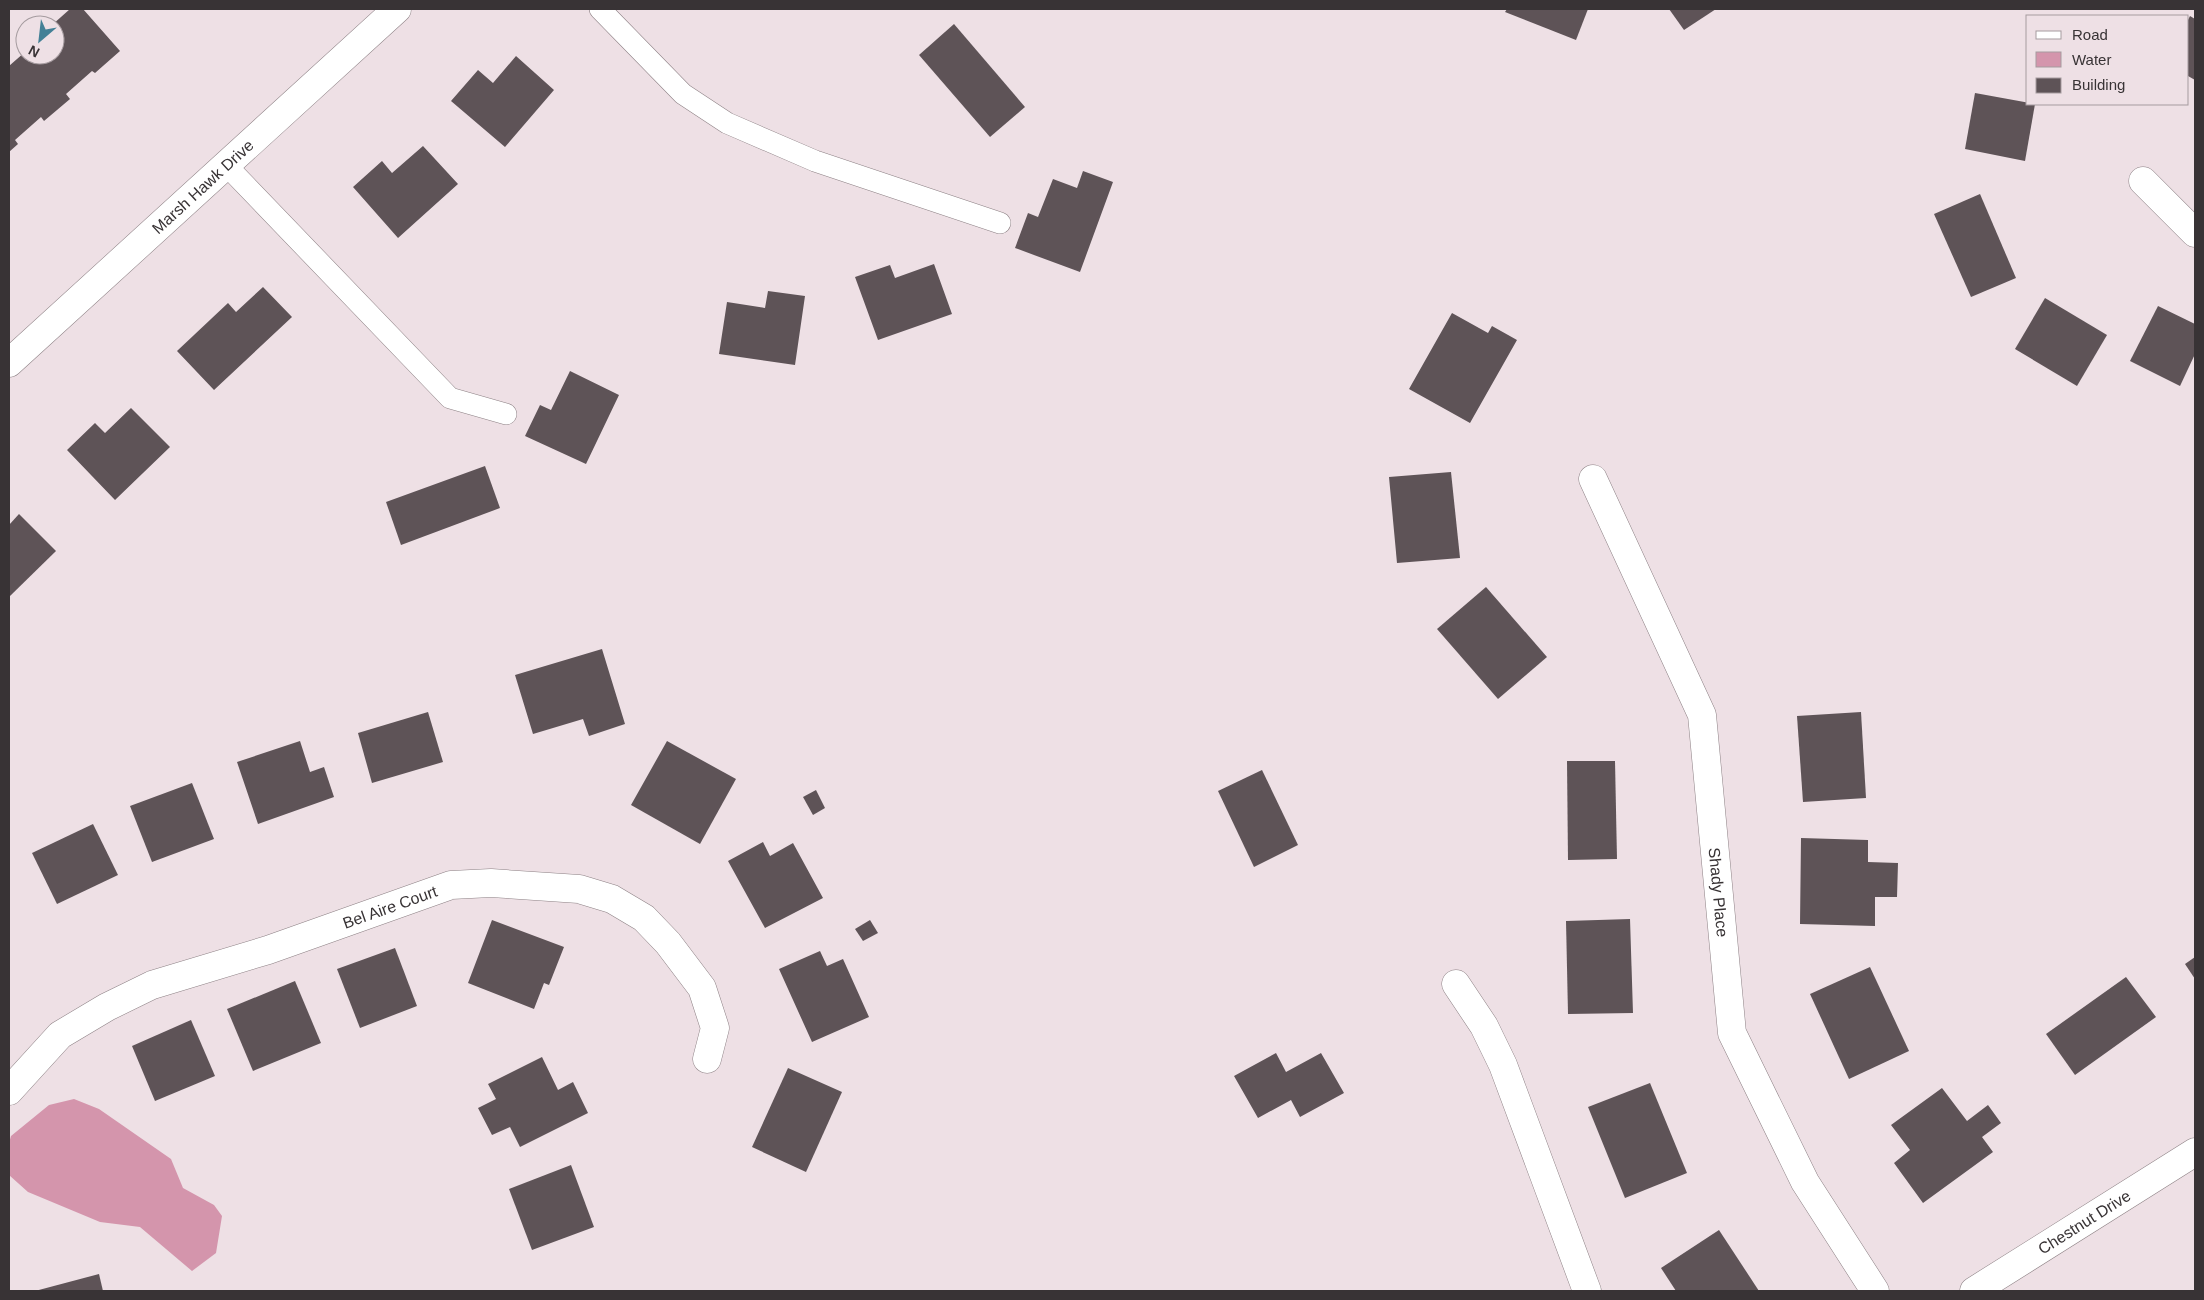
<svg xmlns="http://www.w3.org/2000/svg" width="2204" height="1300" font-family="Helvetica,sans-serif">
  <rect width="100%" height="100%" fill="#eee0e5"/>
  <path fill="#d495ac" d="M74,1099L99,1109L171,1159L183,1188L214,1205L222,1216L216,1253L192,1271L140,1227L100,1222L28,1192L9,1175V1143L11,1136L49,1105Z"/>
  <g fill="#5e5357">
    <path d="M70,9H83L120,51L95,73L92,71L66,94L70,99L44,121L41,117L15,140L18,144L9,152V66L25,52V55H55V30L62,37L55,28V25H52Z"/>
    <path d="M1507,9H1588L1576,40L1505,12Z"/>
    <path d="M1669,9H1716L1684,30Z"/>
    <path d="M2190,16L2195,19V80L2188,76V20Z"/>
    <path d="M954,24L1025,107L990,137L919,55Z"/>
    <path d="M516,56L554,90L505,147L451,101L478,70L493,83Z"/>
    <path d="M1975,93L2035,104L2025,161L1965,149Z"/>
    <path d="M423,146L458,184L398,238L353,187L382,161L392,173Z"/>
    <path d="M1083,171L1113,182L1080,272L1015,248L1028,213L1038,217L1053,179L1077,188Z"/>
    <path d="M1980,194L2016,278L1971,297L1934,214Z"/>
    <path d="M934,264L952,314L878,340L855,277L890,265L895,278Z"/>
    <path d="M263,287L292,317L214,390L177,351L228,303L236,312Z"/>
    <path d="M768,291L805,296L795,365L719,354L727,302L765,308Z"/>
    <path d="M2045,298L2107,335L2077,386L2015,349Z"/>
    <path d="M2158,306L2195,324V354L2180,386L2130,361Z"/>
    <path d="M1452,313L1488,333L1492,326L1517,340L1470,423L1409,389Z"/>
    <path d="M570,371L619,395L586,464L525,436L540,405L551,410Z"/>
    <path d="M131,408L170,447L115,500L67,450L95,423L105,433Z"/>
    <path d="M485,466L500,508L401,545L386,502Z"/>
    <path d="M1451,472L1460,558L1397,563L1389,477Z"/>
    <path d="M19,514L56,551L9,597V525Z"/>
    <path d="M1486,587L1547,657L1498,699L1437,629Z"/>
    <path d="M602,649L625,724L589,736L583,719L533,734L515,675Z"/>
    <path d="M428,712L443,762L372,783L358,733Z"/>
    <path d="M1861,712L1866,798L1803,802L1797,716Z"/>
    <path d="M300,741L310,772L324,767L334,797L258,824L237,762Z"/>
    <path d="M667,741L736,779L700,844L631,805Z"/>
    <path d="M1567,761H1615L1617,859L1568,860Z"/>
    <path d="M1262,770L1298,845L1254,867L1218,791Z"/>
    <path d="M192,783L214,839L152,862L130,806Z"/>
    <path d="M816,790L825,808L813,815L803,797Z"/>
    <path d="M93,824L118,875L57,904L32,853Z"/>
    <path d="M1801,838L1868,840V862L1898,863L1897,897H1875V926L1800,924Z"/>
    <path d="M763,842L770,856L793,843L823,898L765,928L728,861Z"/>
    <path d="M1630,919L1633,1013L1568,1014L1566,921Z"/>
    <path d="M492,920L564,947L549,985L544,983L534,1009L468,983Z"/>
    <path d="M870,920L878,933L863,941L855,929Z"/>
    <path d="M395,948L417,1006L360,1028L337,969Z"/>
    <path d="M820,951L827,966L843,959L869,1017L812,1042L779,969Z"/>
    <path d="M2195,957V979L2185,964Z"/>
    <path d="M1870,967L1909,1051L1849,1079L1810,994Z"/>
    <path d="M2126,977L2156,1017L2075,1075L2046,1034Z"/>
    <path d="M295,981L321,1043L253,1071L227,1009Z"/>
    <path d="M191,1020L215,1076L155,1101L132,1046Z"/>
    <path d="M1276,1053L1286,1072L1321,1053L1344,1093L1300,1117L1291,1100L1258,1118L1234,1076Z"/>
    <path d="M542,1057L558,1090L573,1082L588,1113L520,1147L510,1127L492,1135L478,1108L496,1099L488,1084Z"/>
    <path d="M788,1068L842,1092L806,1172L752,1147Z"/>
    <path d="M1650,1083L1687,1173L1625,1198L1588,1107Z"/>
    <path d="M1942,1088L1967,1121L1988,1105L2001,1123L1982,1137L1993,1152L1923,1203L1894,1163L1910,1150L1891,1125Z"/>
    <path d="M571,1165L594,1227L532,1250L509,1189Z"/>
    <path d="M1719,1230L1759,1291H1676L1661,1268Z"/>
    <path d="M99,1274L103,1291H35Z"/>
  </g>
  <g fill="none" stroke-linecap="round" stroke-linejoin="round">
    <defs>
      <g id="lane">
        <path d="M600,9L683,94L727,123L815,161L1000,223"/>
        <path d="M226,165L450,398L506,414"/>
      </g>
      <g id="street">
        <path d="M2143,181L2195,233"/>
        <path id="s1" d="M9,363L397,9"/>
        <path id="s2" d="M1593,479L1702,715L1732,1033L1805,1182L1875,1291"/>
        <path d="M1456,984L1484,1026L1503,1065L1587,1291"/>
        <path id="s3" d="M9,1091L60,1035L107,1007L152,985L268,950L451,885L491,883L579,889L612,899L644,918L668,943L702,988L715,1028L707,1059"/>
        <path id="s4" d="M1974,1291L2195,1152"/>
      </g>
    </defs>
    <use href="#lane" stroke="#8d8185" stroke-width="22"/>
    <use href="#street" stroke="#8d8185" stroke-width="29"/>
    <use href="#lane" stroke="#fff" stroke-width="21"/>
    <use href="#street" stroke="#fff" stroke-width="28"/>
  </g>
  <g text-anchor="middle" stroke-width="5" stroke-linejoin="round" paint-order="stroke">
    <g font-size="16" fill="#383335" stroke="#eee0e5">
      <text dy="6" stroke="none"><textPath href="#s1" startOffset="262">Marsh Hawk Drive</textPath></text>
      <text dy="6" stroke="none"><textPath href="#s2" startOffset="438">Shady Place</textPath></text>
      <text dy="6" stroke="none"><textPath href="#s3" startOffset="431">Bel Aire Court</textPath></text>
      <text dy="6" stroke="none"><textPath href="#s4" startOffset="130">Chestnut Drive</textPath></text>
    </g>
  </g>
  <rect width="2204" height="1300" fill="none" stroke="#383335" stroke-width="20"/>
  <rect x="2026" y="15" width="162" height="90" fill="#eee0e5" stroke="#a59b9f"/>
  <rect x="2036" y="31" width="25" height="8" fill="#ffffff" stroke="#a59b9f"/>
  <text x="2072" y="40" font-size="15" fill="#383335">Road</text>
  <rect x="2036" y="52" width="25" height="15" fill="#d495ac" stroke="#a59b9f"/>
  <text x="2072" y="65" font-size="15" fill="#383335">Water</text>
  <rect x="2036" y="78" width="25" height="15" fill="#5e5357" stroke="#a59b9f"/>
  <text x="2072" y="90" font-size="15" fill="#383335">Building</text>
  <g transform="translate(40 40) rotate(208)"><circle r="24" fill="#eee0e5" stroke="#a59b9f"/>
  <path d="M0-4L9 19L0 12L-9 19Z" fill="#438096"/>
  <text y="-8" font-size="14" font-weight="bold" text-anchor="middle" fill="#383335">N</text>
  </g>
</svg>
